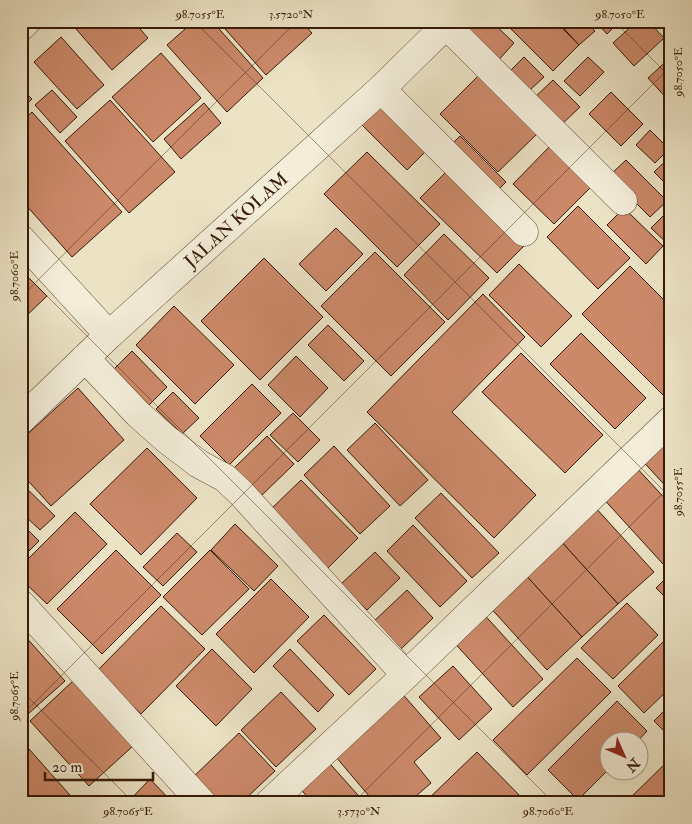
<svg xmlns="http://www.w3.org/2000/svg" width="692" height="824" font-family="'IM FELL Double Pica',serif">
  <rect width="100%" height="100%" fill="#ece3c5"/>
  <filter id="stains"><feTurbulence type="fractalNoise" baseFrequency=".004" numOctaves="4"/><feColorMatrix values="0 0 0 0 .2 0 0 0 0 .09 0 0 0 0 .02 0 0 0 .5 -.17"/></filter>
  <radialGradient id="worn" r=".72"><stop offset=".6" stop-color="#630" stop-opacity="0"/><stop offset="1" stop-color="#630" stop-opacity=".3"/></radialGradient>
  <g fill="#cb896a" stroke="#371a07">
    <path d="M69,21H133L148,38L112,70Z"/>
    <path d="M194,21H212L263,78L227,112L167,45Z"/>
    <path d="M218,21H301L312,33L266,75Z"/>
    <path d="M461,21H491L514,43L495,64Z"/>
    <path d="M503,21H555L579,45L553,71Z"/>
    <path d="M557,21H585L595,31L579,45Z"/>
    <path d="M595,21H620L607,34Z"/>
    <path d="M637,21H648L664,38L634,66L613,43Z"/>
    <path d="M61,37L104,85L77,109L34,62Z"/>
    <path d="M161,53L201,98L153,142L112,97Z"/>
    <path d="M524,57L544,77L530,90L510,71Z"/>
    <path d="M588,57L604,72L580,96L564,81Z"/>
    <path d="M671,57V103L648,78Z"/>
    <path d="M482,72L541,130L498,172L440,114Z"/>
    <path d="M553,80L580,107L560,126L533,99Z"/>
    <path d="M21,88L32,99L21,109Z"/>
    <path d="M52,90L77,117L60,133L35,105Z"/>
    <path d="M611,92L643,124L621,146L589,114Z"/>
    <path d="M383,99L431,146L407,170L360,123Z"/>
    <path d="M110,100L175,172L129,213L65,141Z"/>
    <path d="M204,103L221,123L181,159L164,139Z"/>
    <path d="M32,112L122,212L72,257L25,204L21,207V122Z"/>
    <path d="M650,130L669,149L655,163L636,145Z"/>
    <path d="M460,136L506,182L491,197L445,151Z"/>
    <path d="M551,145L592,186L554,224L513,184Z"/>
    <path d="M367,152L440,224L397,267L324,194Z"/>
    <path d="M671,156V189L654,172Z"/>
    <path d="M626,160L667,201L650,217L609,176Z"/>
    <path d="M448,170L524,246L497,273L420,198Z"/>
    <path d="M578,206L630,258L598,289L547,237Z"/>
    <path d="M624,208L663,246L646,264L607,225Z"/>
    <path d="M671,208V247L651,228Z"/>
    <path d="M336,228L363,254L326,291L299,264Z"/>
    <path d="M444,234L489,278L448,320L404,275Z"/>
    <path d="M375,252L445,322L391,376L321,306Z"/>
    <path d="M264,258L323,317L260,380L201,321Z"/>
    <path d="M519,264L572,316L541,347L489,295Z"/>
    <path d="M630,266L671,307V393L666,398L582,314Z"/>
    <path d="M21,270L47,296L21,321Z"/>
    <path d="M483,294L525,337L452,412L536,495L494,538L367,412Z"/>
    <path d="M174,306L234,365L195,404L136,345Z"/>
    <path d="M328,325L364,361L344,381L308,345Z"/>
    <path d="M581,333L646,398L615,429L550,364Z"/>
    <path d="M132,351L167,387L144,410L109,374Z"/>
    <path d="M521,353L603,435L565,473L482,392Z"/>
    <path d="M296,356L328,388L300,417L268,385Z"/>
    <path d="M252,384L281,413L229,465L200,436Z"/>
    <path d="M78,388L124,440L51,506L21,473V440Z"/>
    <path d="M173,392L199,418L182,434L156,409Z"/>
    <path d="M293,413L320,440L298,462L270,435Z"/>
    <path d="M375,423L428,480L400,506L347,450Z"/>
    <path d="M671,427V492L639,457Z"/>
    <path d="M267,436L294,464L260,497L233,469Z"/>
    <path d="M334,446L390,506L360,534L304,475Z"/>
    <path d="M147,448L197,498L141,555L90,504Z"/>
    <path d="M634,465L671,505V557L663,564L600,495Z"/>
    <path d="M301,480L358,538L327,569L269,511Z"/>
    <path d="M21,483L55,516L40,530L21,512Z"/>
    <path d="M441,493L499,553L472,578L415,518Z"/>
    <path d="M594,506L654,572L618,604L558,538Z"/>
    <path d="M75,512L107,544L47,604L21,579V566Z"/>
    <path d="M21,523L39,541L21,559Z"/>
    <path d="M235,524L278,566L254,591L211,550Z"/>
    <path d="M413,525L467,581L440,607L387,551Z"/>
    <path d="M177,533L197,552L163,586L143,567Z"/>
    <path d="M558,538L618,604L582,637L522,571Z"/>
    <path d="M116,550L161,595L102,654L57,609Z"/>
    <path d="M210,550L249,589L202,635L163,597Z"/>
    <path d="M375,552L400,578L367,610L341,584Z"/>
    <path d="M522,571L582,637L547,670L487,604Z"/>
    <path d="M671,573V603L656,588Z"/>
    <path d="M271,579L309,617L254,673L216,634Z"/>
    <path d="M407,590L433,618L400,650L373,622Z"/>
    <path d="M627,603L658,635L613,679L581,648Z"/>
    <path d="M161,606L205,649L141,714L97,671Z"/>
    <path d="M479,609L543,679L513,707L449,637Z"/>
    <path d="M324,615L376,669L349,695L297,641Z"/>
    <path d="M24,635L65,681L28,714L21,707V637Z"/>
    <path d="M663,642L671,650V687L644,713L618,686Z"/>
    <path d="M212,649L252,689L216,726L176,686Z"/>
    <path d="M290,649L334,695L318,712L273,666Z"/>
    <path d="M577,658L611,692L527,775L493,740Z"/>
    <path d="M453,666L492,709L459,740L419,697Z"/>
    <path d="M73,681L133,746L89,786L30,721Z"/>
    <path d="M399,690L441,738L414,762L431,783L408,803H375L330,750Z"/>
    <path d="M281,692L316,729L276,767L241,730Z"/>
    <path d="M617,701L647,731L637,742H610V768L578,800L548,770Z"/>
    <path d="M671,704V738L654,721Z"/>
    <path d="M239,733L275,771L241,803H210L189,781Z"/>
    <path d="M21,740L77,803H21Z"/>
    <path d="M477,752L523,799L518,803H488L481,795L472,803H424Z"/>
    <path d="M324,757L365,803H313L295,783Z"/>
    <path d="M671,758V803H625Z"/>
    <path d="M150,779L173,803H127Z"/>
    <path d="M534,795L542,803H526Z"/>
  </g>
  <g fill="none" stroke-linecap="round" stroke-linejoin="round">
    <defs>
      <g id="minor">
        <path d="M446,25L623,201"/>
        <path d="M21,27L27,21"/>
        <path d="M381,89L524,232"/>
        <path d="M21,239L109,335"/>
        <path d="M85,358L138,414L166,439L199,464L225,478L241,493L406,675"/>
        <path d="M21,420L109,335L381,89L450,21"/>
        <path d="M21,604L202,803"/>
        <path d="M269,803L406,675L671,420"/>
      </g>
    </defs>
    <use href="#minor" stroke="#644c36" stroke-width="29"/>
    <use href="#minor" stroke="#f3edd9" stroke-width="28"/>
  </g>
  <path fill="none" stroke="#371a07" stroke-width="1" stroke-opacity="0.45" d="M194,21L671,498M614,21L671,78M21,270L554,803M21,297L297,21M21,690L134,803M21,716L671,66M353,803L671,485"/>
  <g text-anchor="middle" stroke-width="4.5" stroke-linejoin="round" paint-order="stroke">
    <g font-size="18" fill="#371a07" stroke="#f3edd9">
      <text transform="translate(236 220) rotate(-42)" y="6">JALAN KOLAM</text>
    </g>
  </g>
  <rect width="692" height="824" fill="none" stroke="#ece3c5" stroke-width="55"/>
  <g transform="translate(624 756) rotate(135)"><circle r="24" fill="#f3edd9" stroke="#a89985"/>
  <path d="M0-4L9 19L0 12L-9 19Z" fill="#8f2418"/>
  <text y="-8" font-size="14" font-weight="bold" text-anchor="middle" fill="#371a07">N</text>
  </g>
  <path d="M45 772v8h108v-8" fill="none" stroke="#371a07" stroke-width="2.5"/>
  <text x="52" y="772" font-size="15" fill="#371a07" stroke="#f3edd9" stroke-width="4" paint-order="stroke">20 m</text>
  <rect x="28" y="28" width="636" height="768" fill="none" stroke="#371a07" stroke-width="2"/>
  <g font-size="12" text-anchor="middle" fill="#371a07">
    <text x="200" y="18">98.7055°E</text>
    <text x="291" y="18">3.5720°N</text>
    <text x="620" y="18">98.7050°E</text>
    <text transform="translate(678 72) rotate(-90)" y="4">98.7050°E</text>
    <text transform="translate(14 276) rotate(-90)" y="4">98.7060°E</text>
    <text transform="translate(678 492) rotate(-90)" y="4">98.7055°E</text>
    <text transform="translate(14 696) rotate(-90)" y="4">98.7065°E</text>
    <text x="128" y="815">98.7065°E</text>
    <text x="359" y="815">3.5730°N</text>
    <text x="548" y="815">98.7060°E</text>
  </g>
  <rect width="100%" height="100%" filter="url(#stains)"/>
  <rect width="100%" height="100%" fill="url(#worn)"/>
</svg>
